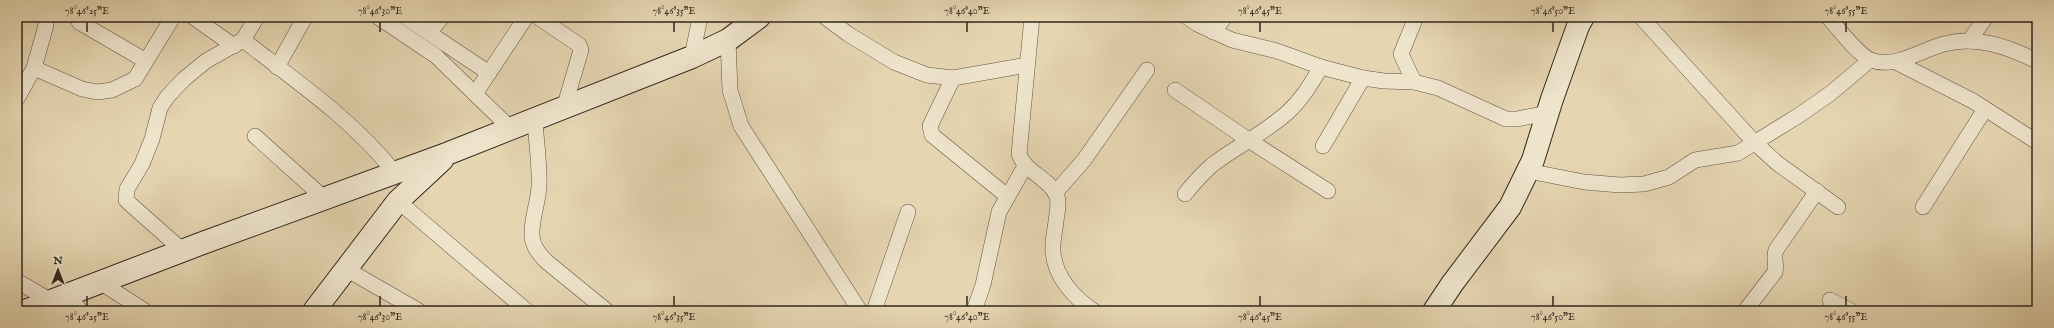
<svg xmlns="http://www.w3.org/2000/svg" width="2054" height="328" font-family="'IM FELL English',serif">
  <rect width="100%" height="100%" fill="#e5d5b1"/>
  <filter id="stains"><feTurbulence type="fractalNoise" baseFrequency=".005" numOctaves="4"/><feColorMatrix values="0 0 0 0 .2 0 0 0 0 .09 0 0 0 0 .02 0 0 0 .5 -.17"/></filter>
  <radialGradient id="worn" r=".72"><stop offset=".6" stop-color="#630" stop-opacity="0"/><stop offset="1" stop-color="#630" stop-opacity=".3"/></radialGradient>
  <g fill="none" stroke-linecap="round" stroke-linejoin="round">
    <defs>
      <g id="street">
        <path d="M193,17L234,46"/>
        <path d="M378,17L436,56L511,129"/>
        <path d="M405,17L489,73"/>
        <path d="M538,17L579,45L581,50L564,108"/>
        <path d="M825,17L848,34L894,62L927,75L953,78L1027,65"/>
        <path d="M1032,17L1019,154C1025,172 1047,177 1056,194C1060,202 1057,212 1056,221C1055,231 1052,242 1053,252C1055,277 1074,298 1094,311"/>
        <path d="M1187,17L1197,24L1232,40L1277,51L1321,67L1363,78L1384,81L1414,82L1438,88L1506,119H1517L1548,113"/>
        <path d="M1641,17L1754,142L1777,163L1838,207"/>
        <path d="M1828,17C1837,27 1859,56 1871,60C1895,69 1921,50 1944,44C1977,35 2008,47 2037,61"/>
        <path d="M79,22L146,61"/>
        <path d="M1213,32L1225,17"/>
        <path d="M429,33L442,17"/>
        <path d="M243,40C296,81 353,120 395,173"/>
        <path d="M728,40L730,90L741,126L860,311"/>
        <path d="M1969,41L1986,17"/>
        <path d="M692,57L700,17"/>
        <path d="M1896,62L1973,101L2037,142"/>
        <path d="M277,67L305,17"/>
        <path d="M34,68L82,89L97,92L112,90L135,79L173,17"/>
        <path d="M953,78L930,126L932,135L1007,196"/>
        <path d="M1414,82L1401,54L1416,17"/>
        <path d="M1175,90L1250,141L1328,191"/>
        <path d="M475,94L526,17"/>
        <path d="M17,99L34,68L46,25"/>
        <path d="M535,119C536,141 540,165 539,187C538,203 531,220 532,236C533,247 539,254 547,262L607,311"/>
        <path d="M255,136L325,199"/>
        <path d="M1323,146L1363,78"/>
        <path d="M1528,171L1584,182L1620,185L1644,184L1669,177L1695,160L1738,153L1801,114L1831,93L1870,60"/>
        <path d="M1055,193L1084,160L1147,70"/>
        <path d="M1185,194C1193,184 1202,174 1212,165C1237,146 1265,133 1288,112C1302,99 1311,84 1321,67"/>
        <path d="M398,201L527,311"/>
        <path d="M1923,207L1985,109"/>
        <path d="M182,250L129,203L126,200L127,189L142,164L152,139L160,108L167,97L184,79L206,61L243,40L257,17"/>
        <path d="M346,269L419,311"/>
        <path d="M17,281L51,301"/>
        <path d="M100,282L145,311"/>
        <path d="M66,295L81,311"/>
        <path d="M1830,300L1851,311"/>
        <path d="M874,311L908,212"/>
        <path d="M974,311L983,285L999,212L1025,166"/>
        <path d="M1745,311L1775,272C1777,264 1773,258 1776,250L1817,191"/>
      </g>
      <g id="secondary">
        <path d="M25,311L200,244L449,153L692,57L728,40L759,17"/>
        <path d="M314,311L398,201L442,160"/>
        <path d="M1434,311L1452,284L1510,207L1533,160L1552,99L1578,26L1583,17"/>
      </g>
    </defs>
    <use href="#street" stroke="#5f5243" stroke-width="16"/>
    <use href="#secondary" stroke="#32271e" stroke-width="24"/>
    <use href="#street" stroke="#eee4cc" stroke-width="15"/>
    <use href="#secondary" stroke="#eee4cc" stroke-width="22"/>
  </g>
  <path fill="none" stroke="#32271e" stroke-width="1.5" d="M87,22V32M380,22V32M674,22V32M967,22V32M1260,22V32M1553,22V32M1846,22V32M87,296V306M380,296V306M674,296V306M967,296V306M1260,296V306M1553,296V306M1846,296V306"/>
  <rect width="2054" height="328" fill="none" stroke="#e5d5b1" stroke-width="44"/>
  <g transform="translate(58 270)" stroke="#eee4cc" stroke-width="3" paint-order="stroke">
  <path d="M0-3L7 15L0 10L-7 15Z" fill="#32271e"/>
  <text y="-6" font-size="11" font-weight="bold" text-anchor="middle" fill="#32271e">N</text>
  </g>
  <rect x="22" y="22" width="2010" height="284" fill="none" stroke="#32271e" stroke-width="1.5"/>
  <g font-size="10" text-anchor="middle" fill="#32271e">
    <text x="87" y="14">78°46'25"E</text>
    <text x="380" y="14">78°46'30"E</text>
    <text x="674" y="14">78°46'35"E</text>
    <text x="967" y="14">78°46'40"E</text>
    <text x="1260" y="14">78°46'45"E</text>
    <text x="1553" y="14">78°46'50"E</text>
    <text x="1846" y="14">78°46'55"E</text>
    <text x="87" y="320">78°46'25"E</text>
    <text x="380" y="320">78°46'30"E</text>
    <text x="674" y="320">78°46'35"E</text>
    <text x="967" y="320">78°46'40"E</text>
    <text x="1260" y="320">78°46'45"E</text>
    <text x="1553" y="320">78°46'50"E</text>
    <text x="1846" y="320">78°46'55"E</text>
  </g>
  <rect width="100%" height="100%" filter="url(#stains)"/>
  <rect width="100%" height="100%" fill="url(#worn)"/>
</svg>
